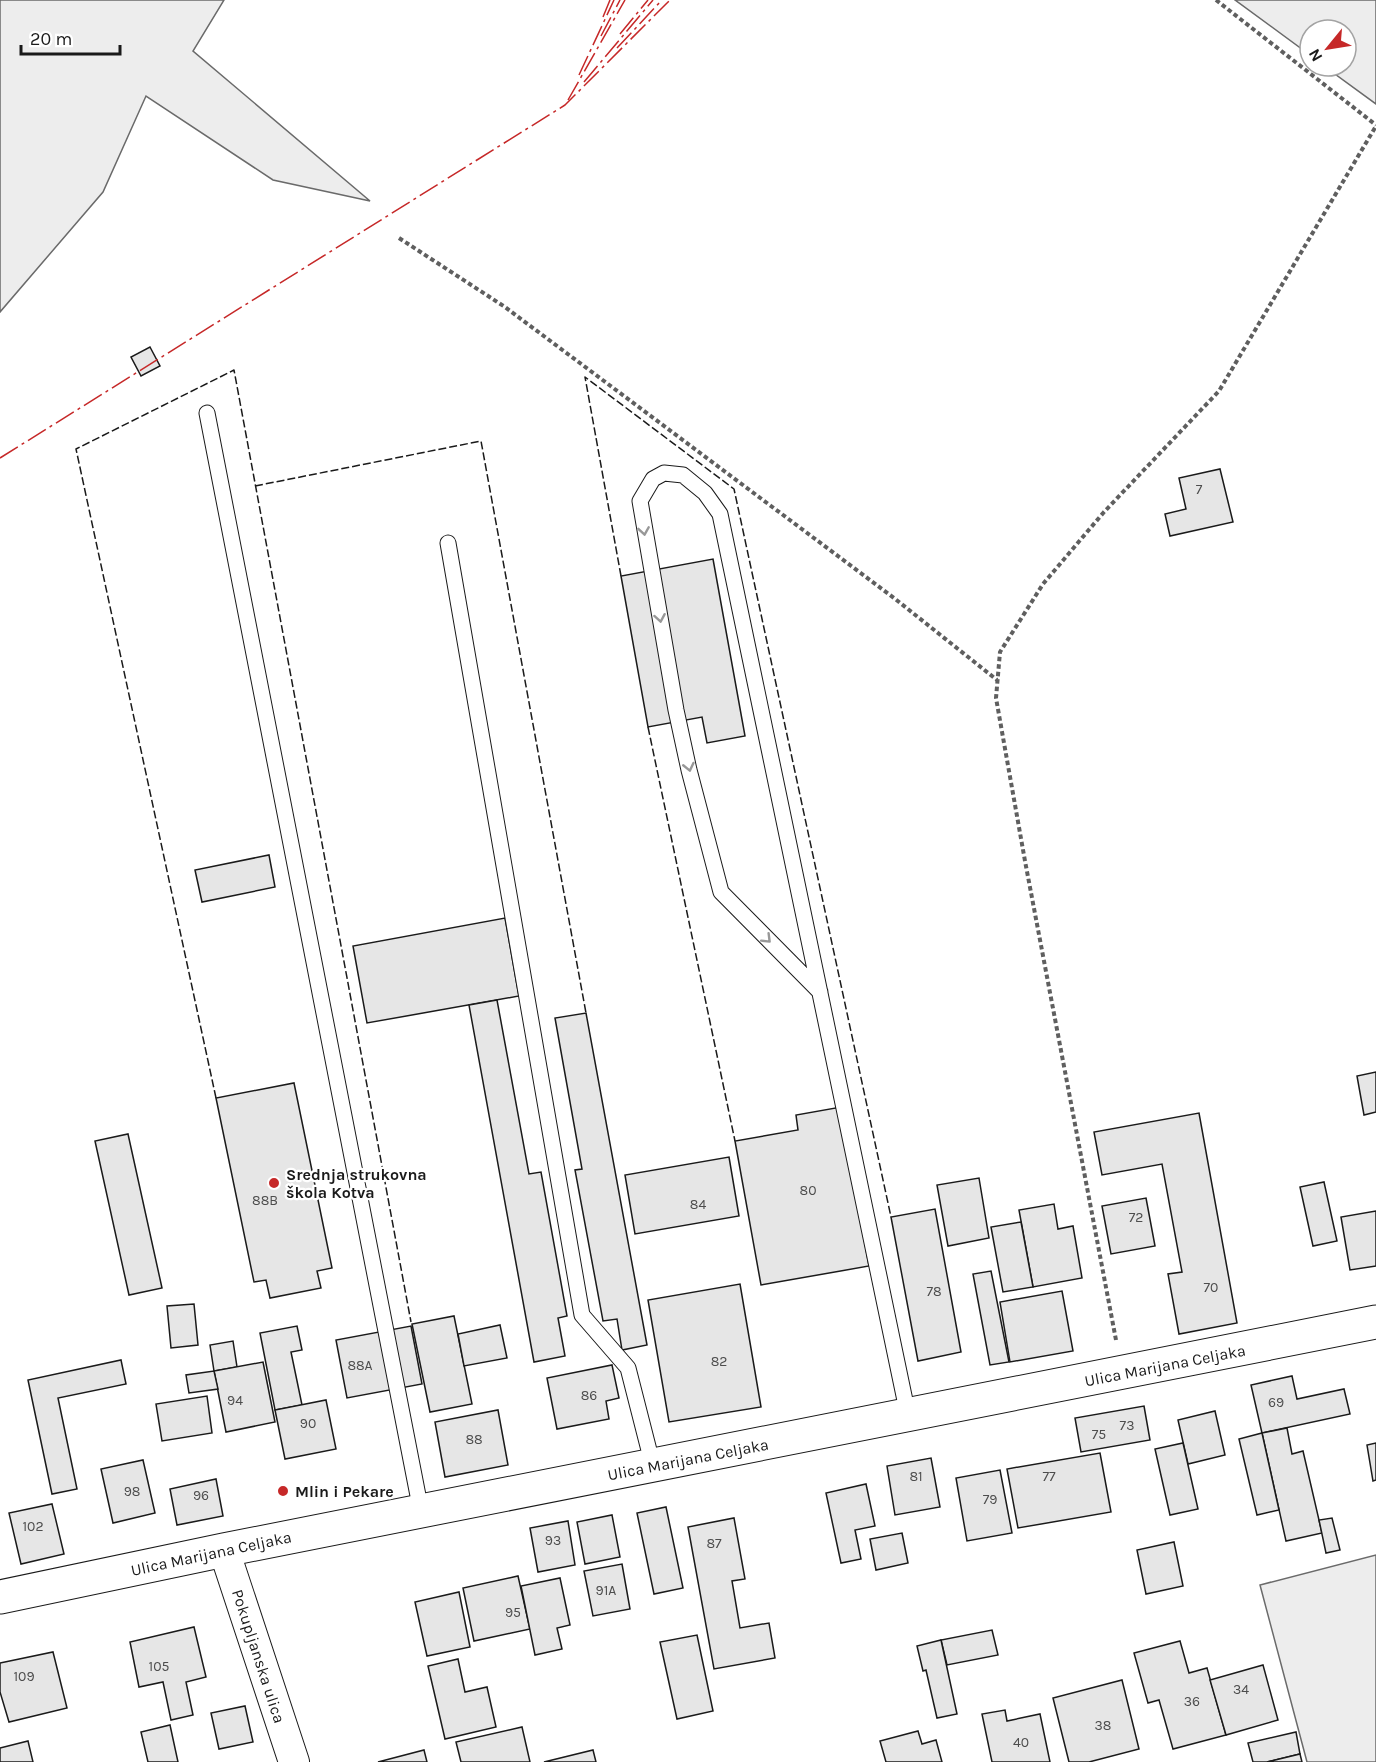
<svg xmlns="http://www.w3.org/2000/svg" width="1376" height="1762" font-family="Karla,sans-serif">
  <rect width="100%" height="100%" fill="#fff"/>
  <g fill="#ededed" stroke="#6a6a6a" stroke-width="1.5">
    <path d="M0,0H224L193,51L370,201L273,180L146,96L103,192L0,312Z"/>
    <path d="M1235,0H1376V104L1324,66H1346V30H1310V55Z"/>
    <path d="M1376,1555V1762H1307L1260,1585Z"/>
  </g>
  <g fill="#e6e6e6" stroke="#1a1a1a" stroke-width="1.5">
    <path d="M150,347L160,366L141,376L131,357Z"/>
    <path d="M1220,469L1233,522L1170,536L1165,514L1186,509L1179,478Z"/>
    <path d="M713,559L745,736L707,743L702,717L648,727L621,576Z"/>
    <path d="M269,855L275,887L202,902L195,870Z"/>
    <path d="M505,918L519,996L367,1023L353,946Z"/>
    <path d="M497,1000L529,1174L541,1172L567,1316L558,1318L565,1356L534,1362L469,1005Z"/>
    <path d="M586,1013L647,1345L622,1350L617,1319L603,1321L575,1170L582,1169L555,1018Z"/>
    <path d="M1376,1072V1112L1364,1115L1357,1076Z"/>
    <path d="M294,1083L332,1268L317,1271L321,1288L270,1298L266,1280L254,1282L216,1098Z"/>
    <path d="M841,1107L869,1266L761,1285L735,1141L798,1130L796,1115Z"/>
    <path d="M1199,1113L1237,1323L1179,1334L1168,1274L1182,1272L1162,1164L1102,1175L1094,1132Z"/>
    <path d="M128,1134L162,1288L129,1295L95,1141Z"/>
    <path d="M729,1157L739,1216L635,1234L625,1175Z"/>
    <path d="M979,1178L989,1238L948,1246L937,1185Z"/>
    <path d="M1324,1182L1337,1241L1313,1246L1300,1187Z"/>
    <path d="M1146,1198L1155,1246L1111,1254L1102,1206Z"/>
    <path d="M1054,1204L1058,1229L1073,1226L1082,1278L1033,1287L1019,1210Z"/>
    <path d="M935,1209L961,1352L918,1361L891,1217Z"/>
    <path d="M1376,1211V1266L1350,1270L1341,1217Z"/>
    <path d="M1021,1222L1033,1287L1003,1292L991,1227Z"/>
    <path d="M991,1271L1009,1362L990,1365L973,1274Z"/>
    <path d="M740,1284L761,1407L669,1422L648,1300Z"/>
    <path d="M1062,1291L1073,1351L1010,1362L1000,1302Z"/>
    <path d="M194,1304L198,1345L171,1348L167,1306Z"/>
    <path d="M454,1316L472,1404L430,1412L412,1324Z"/>
    <path d="M500,1325L507,1358L464,1366L458,1334Z"/>
    <path d="M297,1326L302,1350L291,1352L302,1405L275,1410L260,1333Z"/>
    <path d="M411,1326L422,1384L347,1398L336,1340Z"/>
    <path d="M233,1341L237,1367L214,1371L210,1345Z"/>
    <path d="M121,1360L126,1384L58,1398L77,1489L52,1494L28,1380Z"/>
    <path d="M263,1362L275,1422L226,1432L214,1371Z"/>
    <path d="M612,1365L619,1398L606,1401L609,1419L557,1429L547,1378Z"/>
    <path d="M214,1371L218,1389L189,1393L186,1375Z"/>
    <path d="M1292,1376L1297,1399L1344,1389L1350,1414L1262,1433L1251,1385Z"/>
    <path d="M207,1396L212,1433L162,1441L156,1404Z"/>
    <path d="M326,1400L336,1449L285,1459L275,1410Z"/>
    <path d="M1144,1406L1150,1440L1081,1452L1075,1418Z"/>
    <path d="M498,1410L508,1465L445,1477L435,1422Z"/>
    <path d="M1215,1411L1225,1455L1188,1464L1178,1420Z"/>
    <path d="M1287,1428L1292,1454L1303,1451L1322,1533L1286,1541L1262,1433Z"/>
    <path d="M1262,1433L1279,1510L1257,1515L1239,1439Z"/>
    <path d="M1183,1443L1198,1509L1170,1515L1155,1449Z"/>
    <path d="M1376,1443V1480L1373,1481L1367,1445Z"/>
    <path d="M1100,1453L1111,1512L1018,1528L1007,1469Z"/>
    <path d="M931,1458L940,1507L895,1515L887,1466Z"/>
    <path d="M143,1460L155,1513L113,1523L101,1469Z"/>
    <path d="M1000,1470L1012,1533L967,1541L956,1478Z"/>
    <path d="M216,1479L223,1516L177,1525L170,1489Z"/>
    <path d="M866,1484L875,1526L855,1530L861,1559L841,1563L826,1493Z"/>
    <path d="M52,1504L64,1554L21,1564L9,1513Z"/>
    <path d="M666,1507L683,1588L654,1594L637,1513Z"/>
    <path d="M612,1515L620,1557L585,1564L577,1522Z"/>
    <path d="M734,1518L745,1579L732,1581L740,1628L769,1623L775,1658L714,1669L688,1527Z"/>
    <path d="M1332,1518L1340,1550L1326,1553L1319,1520Z"/>
    <path d="M568,1521L575,1565L538,1572L530,1528Z"/>
    <path d="M902,1533L908,1563L876,1570L870,1539Z"/>
    <path d="M1174,1542L1183,1586L1146,1594L1137,1550Z"/>
    <path d="M622,1564L630,1609L593,1616L584,1571Z"/>
    <path d="M518,1576L530,1629L474,1641L463,1588Z"/>
    <path d="M560,1578L570,1625L557,1628L562,1649L535,1655L521,1586Z"/>
    <path d="M459,1592L470,1647L427,1656L415,1602Z"/>
    <path d="M194,1627L206,1677L186,1682L193,1715L171,1720L163,1682L139,1687L130,1642Z"/>
    <path d="M992,1630L998,1655L947,1665L941,1640Z"/>
    <path d="M697,1635L713,1711L677,1719L660,1642Z"/>
    <path d="M941,1640L957,1714L937,1718L926,1670L923,1671L917,1646Z"/>
    <path d="M1180,1641L1189,1673L1207,1668L1226,1735L1173,1749L1159,1700L1148,1703L1134,1653Z"/>
    <path d="M53,1652L67,1708L9,1722L0,1692V1663Z"/>
    <path d="M458,1659L465,1692L487,1687L496,1727L445,1739L428,1666Z"/>
    <path d="M1263,1665L1278,1720L1226,1735L1210,1680Z"/>
    <path d="M1122,1680L1139,1749L1089,1762H1069L1053,1698Z"/>
    <path d="M245,1706L253,1742L219,1749L211,1713Z"/>
    <path d="M1005,1710L1007,1721L1040,1714L1050,1762H992L982,1714Z"/>
    <path d="M170,1725L178,1762H148L141,1732Z"/>
    <path d="M522,1727L530,1762H461L456,1742Z"/>
    <path d="M918,1731L922,1744L936,1740L942,1762H886L880,1741Z"/>
    <path d="M1296,1732L1300,1754L1267,1762H1253L1248,1743Z"/>
    <path d="M28,1741L33,1762H0V1748Z"/>
    <path d="M424,1750L427,1762H378Z"/>
    <path d="M593,1750L596,1762H544Z"/>
    <path d="M1300,1754L1302,1762H1267Z"/>
  </g>
  <g fill="none" stroke-linecap="round" stroke-linejoin="round">
    <defs>
      <g id="service">
        <path d="M207,413L421,1511"/>
        <path d="M448,543L582,1315L628,1368L653,1466"/>
        <path d="M820,992L721,892L689,770L676,710L640,501L653,479L664,473L683,475L705,493L720,514L908,1415"/>
      </g>
      <path id="minor" d="M224,1550L294,1762"/>
      <path id="secondary" d="M0,1597L224,1550L1376,1322"/>
    </defs>
    <use href="#service" stroke="#1a1a1a" stroke-width="17"/>
    <use href="#minor" stroke="#1a1a1a" stroke-width="32"/>
    <use href="#secondary" stroke="#1a1a1a" stroke-width="35"/>
    <g stroke="#5f5f5f" stroke-width="4" stroke-dasharray="4.5 3" stroke-linecap="butt">
      <path d="M1216,0L1376,125"/>
      <path d="M399,238L505,307L894,598L997,680"/>
      <path d="M1116,1340L1025,861L996,698L1000,652L1043,584L1104,512L1219,391L1376,126"/>
    </g>
    <use href="#service" stroke="#fff" stroke-width="15"/>
    <use href="#minor" stroke="#fff" stroke-width="30"/>
    <use href="#secondary" stroke="#fff" stroke-width="33"/>
    <g stroke="#1a1a1a" stroke-width="1.5" stroke-dasharray="8 3" stroke-linecap="butt">
      <path d="M255,486L481,441L586,1013"/>
      <path d="M621,576L585,377L734,489L891,1217"/>
      <path d="M648,727L735,1141"/>
      <path d="M216,1098L76,449L234,370L411,1322"/>
    </g>
    <g stroke="#c62828" stroke-width="1.5" stroke-dasharray="21 4.5 3 4.5" stroke-linecap="butt">
      <path d="M603,17L610,0"/>
      <path d="M620,34L648,0"/>
      <path d="M601,36L620,0"/>
      <path d="M617,48L662,0"/>
      <path d="M579,75L614,0"/>
      <path d="M584,82L653,0"/>
      <path d="M568,100L625,0"/>
      <path d="M0,458L565,105L670,0"/>
    </g>
  </g>
  <defs><path id="oneway-chevron" d="M-2-3.5L2.5 0L-2 3.5" fill="none" stroke-width="1.6" stroke-linecap="round" stroke-linejoin="round" transform="scale(1.5)"/></defs>
  <g stroke="#989898">
    <use href="#oneway-chevron" transform="translate(644 531) rotate(81)"/>
    <use href="#oneway-chevron" transform="translate(660 618) rotate(80)"/>
    <use href="#oneway-chevron" transform="translate(689 767) rotate(77)"/>
    <use href="#oneway-chevron" transform="translate(767 939) rotate(45)"/>
  </g>
  <g fill="#c62828" stroke="#fff" stroke-width="2">
    <circle cx="274" cy="1183" r="6"/>
    <circle cx="283" cy="1491" r="6"/>
  </g>
  <g text-anchor="middle" stroke-width="4.5" stroke-linejoin="round" paint-order="stroke">
    <g font-size="14" fill="#4d4d4d">
      <text x="1199" y="494">7</text>
      <text x="808" y="1195">80</text>
      <text x="265" y="1205">88B</text>
      <text x="698" y="1209">84</text>
      <text x="1136" y="1222">72</text>
      <text x="1211" y="1292">70</text>
      <text x="934" y="1296">78</text>
      <text x="719" y="1366">82</text>
      <text x="360" y="1370">88A</text>
      <text x="589" y="1400">86</text>
      <text x="235" y="1405">94</text>
      <text x="1276" y="1407">69</text>
      <text x="308" y="1428">90</text>
      <text x="1127" y="1430">73</text>
      <text x="1099" y="1439">75</text>
      <text x="474" y="1444">88</text>
      <text x="916" y="1481">81</text>
      <text x="1049" y="1481">77</text>
      <text x="132" y="1496">98</text>
      <text x="201" y="1500">96</text>
      <text x="990" y="1504">79</text>
      <text x="33" y="1531">102</text>
      <text x="553" y="1545">93</text>
      <text x="714" y="1548">87</text>
      <text x="606" y="1595">91A</text>
      <text x="513" y="1617">95</text>
      <text x="159" y="1671">105</text>
      <text x="24" y="1681">109</text>
      <text x="1241" y="1694">34</text>
      <text x="1192" y="1706">36</text>
      <text x="1103" y="1730">38</text>
      <text x="1021" y="1747">40</text>
    </g>
    <g font-size="16" font-weight="bold" fill="#1a1a1a" stroke="#fff" text-anchor="start">
      <text x="286" y="1180">Srednja strukovna<tspan x="286" dy="18">škola Kotva</tspan></text>
      <text x="295" y="1497">Mlin i Pekare</text>
    </g>
    <g font-size="16" fill="#1a1a1a" stroke="#fff">
      <text transform="translate(1165 1365) rotate(-11)" y="6">Ulica Marijana Celjaka</text>
      <text transform="translate(688 1459) rotate(-11)" y="6">Ulica Marijana Celjaka</text>
      <text transform="translate(211 1553) rotate(-12)" y="6">Ulica Marijana Celjaka</text>
      <text transform="translate(259 1656) rotate(72)" y="6">Pokupljanska ulica</text>
    </g>
  </g>
  <g transform="translate(1328 48) rotate(240)"><circle r="28" fill="#ffffff" stroke="#a3a3a3" stroke-width="1.5"/>
  <path d="M0-4.5L10 22L0 15L-10 22Z" fill="#c62828"/>
  <text y="-9" font-size="16" font-weight="bold" text-anchor="middle" fill="#1a1a1a">N</text>
  </g>
  <path d="M21 45v9h99v-9" fill="none" stroke="#1a1a1a" stroke-width="3"/>
  <text x="30" y="45" font-size="18" fill="#1a1a1a" stroke="#ffffff" stroke-width="4.5" paint-order="stroke">20 m</text>
</svg>
